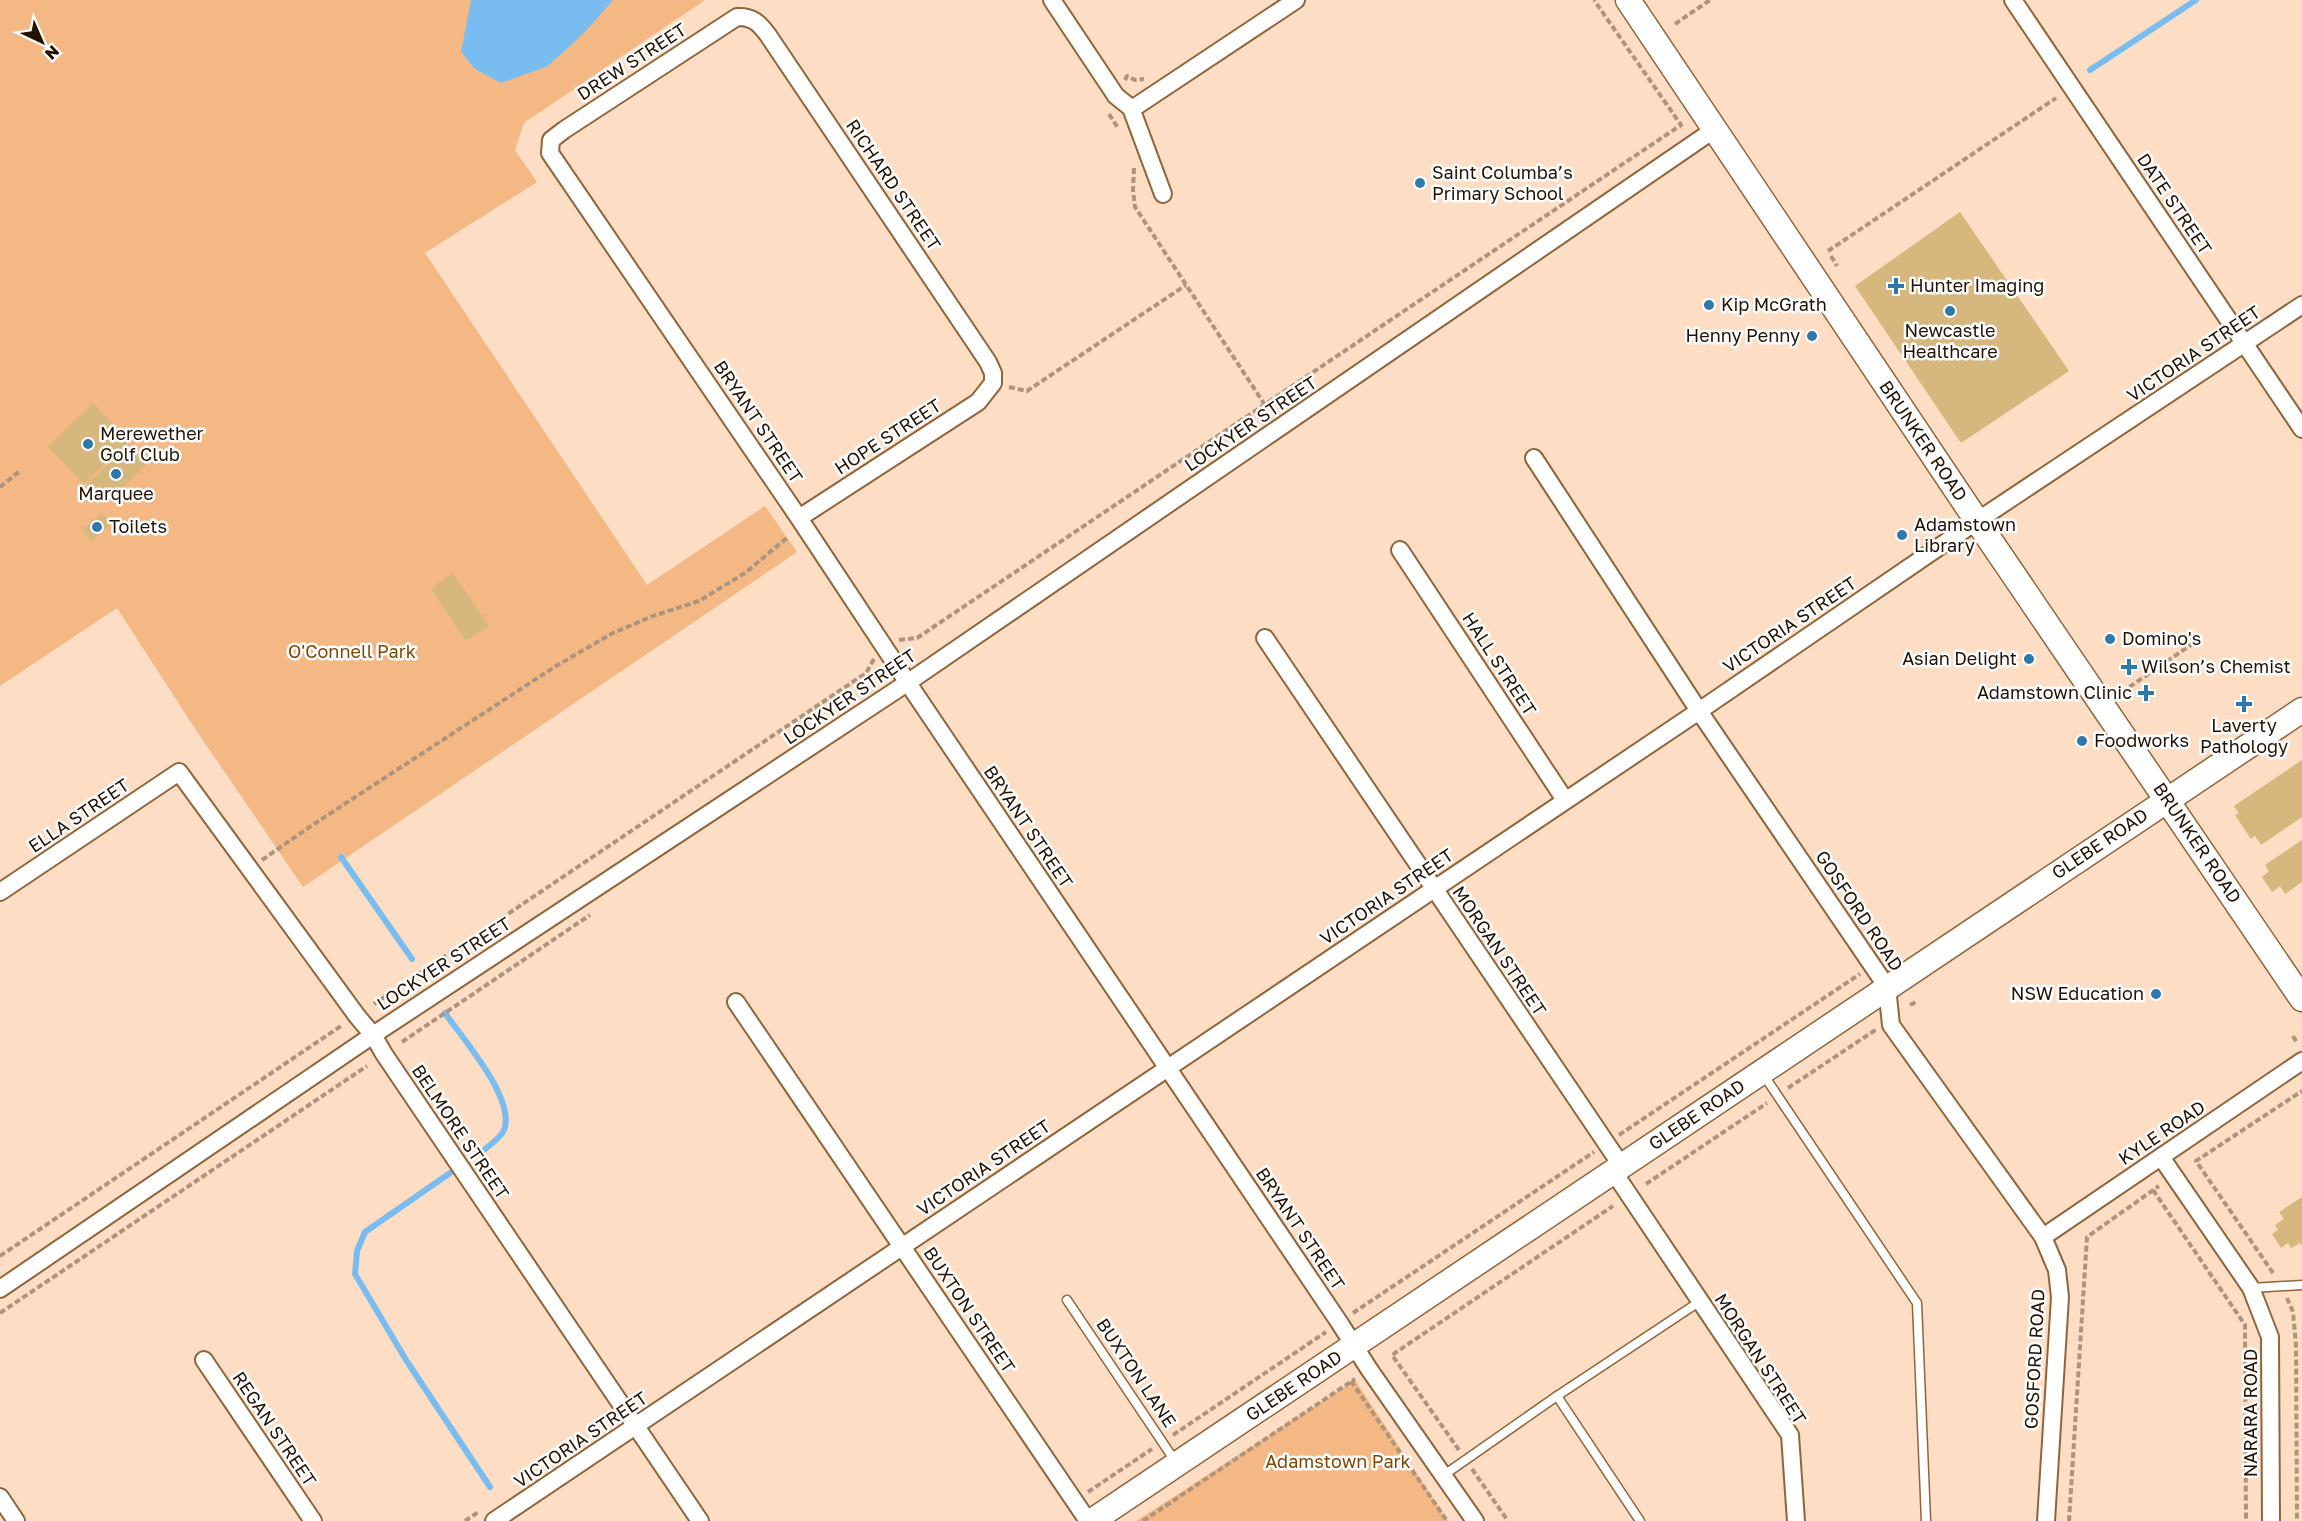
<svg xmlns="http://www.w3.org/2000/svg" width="2302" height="1521" font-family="'Golos Text',sans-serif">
  <rect width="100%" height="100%" fill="#fdddc3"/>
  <g fill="#f4b884">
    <path d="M0,0H705L524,123L515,150L537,182L425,253L647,585L765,506L797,552L303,887L196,730L117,608L0,686Z"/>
    <path d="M1355,1380L1448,1521H1136Z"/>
  </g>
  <path fill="#79bdf0" d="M471,0H613L585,32L548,66L501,83L475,69L461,52Z"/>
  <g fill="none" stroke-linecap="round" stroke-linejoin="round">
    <g stroke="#79bdf0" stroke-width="6">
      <path d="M2090,70L2196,0"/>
      <path d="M341,857L412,959"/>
      <path d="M445,1013C462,1038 519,1102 503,1132C498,1140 486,1148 479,1154"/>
      <path d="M450,1173L365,1232L357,1251L355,1274L406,1360L490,1487"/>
    </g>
  </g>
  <g fill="#d6b77d">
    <path d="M1960,212L2069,371L1961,443L1855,286Z"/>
    <path d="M93,403L129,441L84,484L48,447Z"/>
    <path d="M127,445L146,465L106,504L87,484Z"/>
    <path d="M101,513L111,523L92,541L82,531Z"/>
    <path d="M453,573L489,626L466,641L431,589Z"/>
    <path d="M2302,760V817L2261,845L2255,836L2251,839L2235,815L2239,813L2234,806Z"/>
    <path d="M2302,840V882L2285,894L2280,886L2272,892L2262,877L2269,871L2265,865Z"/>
    <path d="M2302,1197V1246L2300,1243L2291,1248L2288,1243L2281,1248L2272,1234L2278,1230L2275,1225L2284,1219L2279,1212Z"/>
  </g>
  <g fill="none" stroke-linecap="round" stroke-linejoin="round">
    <defs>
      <g id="lane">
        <path d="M1763,1074L1917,1303L1926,1521"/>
        <path d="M2251,1288L2302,1285"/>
        <path d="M1067,1300L1175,1461"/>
        <path d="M1557,1396L1640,1521"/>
        <path d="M1444,1475L1557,1396L1699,1302"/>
      </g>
      <g id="street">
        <path d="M1052,0L1116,96L1131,108L1138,105L1296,0"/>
        <path d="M2013,0L2302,429"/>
        <path d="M1131,108L1163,194"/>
        <path d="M1534,458L1699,711L1887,987L1891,1025L2043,1237L2057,1270L2060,1297L2046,1521"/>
        <path d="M799,518L978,402L993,383V373L988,362L768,35C759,23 752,16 737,17L564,130L551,140L550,153L799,518L916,695L1339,1322L1369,1369L1475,1521"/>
        <path d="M1400,550L1565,800"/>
        <path d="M1265,638L1621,1165"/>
        <path d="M0,892L179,772L357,1016L373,1035L384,1054L700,1521"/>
        <path d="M736,1002L1088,1521"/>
        <path d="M2161,1157L2251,1288L2270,1337L2271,1521"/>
        <path d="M1613,1171L1790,1435L1796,1521"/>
        <path d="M2043,1237L2302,1061"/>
        <path d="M0,1289L373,1035L907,683L1715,129"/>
        <path d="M204,1360L313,1521"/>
        <path d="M0,1497L16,1521"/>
        <path d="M494,1521L1699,711L1977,521L2302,305"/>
      </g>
      <g id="secondary">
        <path d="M1628,0L1977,521L2302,999"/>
        <path d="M1092,1521L2302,710"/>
      </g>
    </defs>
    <use href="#lane" stroke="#92643a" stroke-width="11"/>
    <use href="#street" stroke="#92643a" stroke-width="20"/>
    <use href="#secondary" stroke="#92643a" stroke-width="27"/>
    <g stroke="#ae937d" stroke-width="4" stroke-dasharray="6 3" stroke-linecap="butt">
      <path d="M1675,24L1710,0"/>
      <path d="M1125,80L1127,76L1135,80L1144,79"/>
      <path d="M1109,114L1118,128"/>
      <path d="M1134,168L1133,190L1135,207L1265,405"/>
      <path d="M1828,251L2056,98"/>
      <path d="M1831,256L1837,266"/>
      <path d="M1009,387L1027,391L1186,285"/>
      <path d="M0,487L21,470"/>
      <path d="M899,640L917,638L1681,125L1594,0"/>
      <path d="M2122,692L2198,640L2201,645"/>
      <path d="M262,860L314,824L556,666L613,633L653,616L699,601L745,573L788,537"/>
      <path d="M374,1004L866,673L874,659"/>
      <path d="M1910,1005L1916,1002"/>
      <path d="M2293,1036L2297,1043"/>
      <path d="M402,1042L590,915"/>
      <path d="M1788,1088L1877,1029"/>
      <path d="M1619,1135L1860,974"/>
      <path d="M1646,1184L1767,1103"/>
      <path d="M2153,1190L2245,1325L2246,1521"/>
      <path d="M0,1256L341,1026"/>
      <path d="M2273,1273L2196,1161L2302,1091"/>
      <path d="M2287,1298L2293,1312L2296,1345L2297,1521"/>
      <path d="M0,1313L367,1066"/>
      <path d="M1353,1313L1594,1152"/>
      <path d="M1351,1381L1447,1521"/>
      <path d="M1173,1435L1326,1332"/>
      <path d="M1459,1450L1392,1355L1613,1206"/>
      <path d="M1472,1469L1508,1521"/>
      <path d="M1088,1492L1152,1449"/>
      <path d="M465,1521L480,1511"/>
      <path d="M1143,1521L1355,1379"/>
      <path d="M2069,1521L2087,1237L2159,1186"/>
    </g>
    <use href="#lane" stroke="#fff" stroke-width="8"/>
    <use href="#street" stroke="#fff" stroke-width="16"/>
    <use href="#secondary" stroke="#fff" stroke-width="24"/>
  </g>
  <g fill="#2d79ac" stroke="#fff" stroke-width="2">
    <circle cx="1420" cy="183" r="6"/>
    <path d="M1893 277h6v6h6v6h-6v6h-6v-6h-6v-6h6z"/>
    <circle cx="1709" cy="305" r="6"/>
    <circle cx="1950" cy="311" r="6"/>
    <circle cx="1812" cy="336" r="6"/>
    <circle cx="88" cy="444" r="6"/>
    <circle cx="116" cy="474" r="6"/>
    <circle cx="97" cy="527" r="6"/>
    <circle cx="1902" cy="535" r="6"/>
    <circle cx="2110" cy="639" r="6"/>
    <circle cx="2029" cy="659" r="6"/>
    <path d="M2126 658h6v6h6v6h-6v6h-6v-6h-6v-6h6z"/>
    <path d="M2143 684h6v6h6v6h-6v6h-6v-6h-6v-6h6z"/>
    <path d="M2241 695h6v6h6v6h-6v6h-6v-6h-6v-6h6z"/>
    <circle cx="2082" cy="741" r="6"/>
    <circle cx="2156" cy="994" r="6"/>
  </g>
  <g text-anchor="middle" stroke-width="5" stroke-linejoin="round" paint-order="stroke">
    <g font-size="18" fill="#241203" stroke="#fff">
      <text transform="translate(632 62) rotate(-33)" y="6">DREW STREET</text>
      <text transform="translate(893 185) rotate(56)" y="6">RICHARD STREET</text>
      <text transform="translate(2174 204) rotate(56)" y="6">DATE STREET</text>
      <text transform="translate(2194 354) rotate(-34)" y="6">VICTORIA STREET</text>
      <text transform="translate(758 422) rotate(56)" y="6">BRYANT STREET</text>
      <text transform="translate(1251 424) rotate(-34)" y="6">LOCKYER STREET</text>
      <text transform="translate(888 437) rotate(-33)" y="6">HOPE STREET</text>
      <text transform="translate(1923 441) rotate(56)" y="6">BRUNKER ROAD</text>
      <text transform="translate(1790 625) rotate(-34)" y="6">VICTORIA STREET</text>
      <text transform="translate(1499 664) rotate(57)" y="6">HALL STREET</text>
      <text transform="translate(850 697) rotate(-34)" y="6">LOCKYER STREET</text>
      <text transform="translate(79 816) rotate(-34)" y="6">ELLA STREET</text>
      <text transform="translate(1028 827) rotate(56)" y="6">BRYANT STREET</text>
      <text transform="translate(2197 843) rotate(56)" y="6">BRUNKER ROAD</text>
      <text transform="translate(2100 844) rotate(-34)" y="6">GLEBE ROAD</text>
      <text transform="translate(1387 897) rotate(-34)" y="6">VICTORIA STREET</text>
      <text transform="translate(1859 911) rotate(56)" y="6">GOSFORD ROAD</text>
      <text transform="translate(1499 951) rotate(56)" y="6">MORGAN STREET</text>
      <text transform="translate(444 964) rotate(-33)" y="6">LOCKYER STREET</text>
      <text transform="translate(1697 1115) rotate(-34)" y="6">GLEBE ROAD</text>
      <text transform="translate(460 1132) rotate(56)" y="6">BELMORE STREET</text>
      <text transform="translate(2162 1133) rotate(-34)" y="6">KYLE ROAD</text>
      <text transform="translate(984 1168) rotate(-34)" y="6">VICTORIA STREET</text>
      <text transform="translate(1300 1229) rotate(56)" y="6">BRYANT STREET</text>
      <text transform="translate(969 1310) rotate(56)" y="6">BUXTON STREET</text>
      <text transform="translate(1760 1359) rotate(57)" y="6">MORGAN STREET</text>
      <text transform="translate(2035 1359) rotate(-87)" y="6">GOSFORD ROAD</text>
      <text transform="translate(1136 1373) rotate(56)" y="6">BUXTON LANE</text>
      <text transform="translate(1294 1386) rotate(-34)" y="6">GLEBE ROAD</text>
      <text transform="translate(2251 1413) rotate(-90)" y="6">NARARA ROAD</text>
      <text transform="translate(274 1429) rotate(56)" y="6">REGAN STREET</text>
      <text transform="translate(581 1440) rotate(-34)" y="6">VICTORIA STREET</text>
    </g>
    <g font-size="18" fill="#241203" stroke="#fff" text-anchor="start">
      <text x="1432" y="179">Saint Columba’s<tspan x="1432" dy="21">Primary School</tspan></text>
      <text x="1910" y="292">Hunter Imaging</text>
      <text x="1721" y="311">Kip McGrath</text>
      <text x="1950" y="337" text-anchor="middle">Newcastle<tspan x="1950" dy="21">Healthcare</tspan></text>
      <text x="1800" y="342" text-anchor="end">Henny Penny</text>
      <text x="100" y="440">Merewether<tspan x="100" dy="21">Golf Club</tspan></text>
      <text x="116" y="500" text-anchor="middle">Marquee</text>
      <text x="1914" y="531">Adamstown<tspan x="1914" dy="21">Library</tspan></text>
      <text x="109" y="533">Toilets</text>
      <text x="2122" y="645">Domino's</text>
      <text x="2017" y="665" text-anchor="end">Asian Delight</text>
      <text x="2141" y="673">Wilson’s Chemist</text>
      <text x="2132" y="699" text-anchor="end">Adamstown Clinic</text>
      <text x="2244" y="732" text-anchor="middle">Laverty<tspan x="2244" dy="21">Pathology</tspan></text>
      <text x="2094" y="747">Foodworks</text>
      <text x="2144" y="1000" text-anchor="end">NSW Education</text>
    </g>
    <g font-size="18" fill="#804802" stroke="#fff">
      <text x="352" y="658">O'Connell Park</text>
      <text x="1338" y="1468">Adamstown Park</text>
    </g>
  </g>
  <g transform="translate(42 42) rotate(136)" stroke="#ffffff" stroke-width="4.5" paint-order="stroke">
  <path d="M0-4.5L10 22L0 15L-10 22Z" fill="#241203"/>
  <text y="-9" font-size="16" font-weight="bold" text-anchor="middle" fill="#241203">N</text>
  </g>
</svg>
